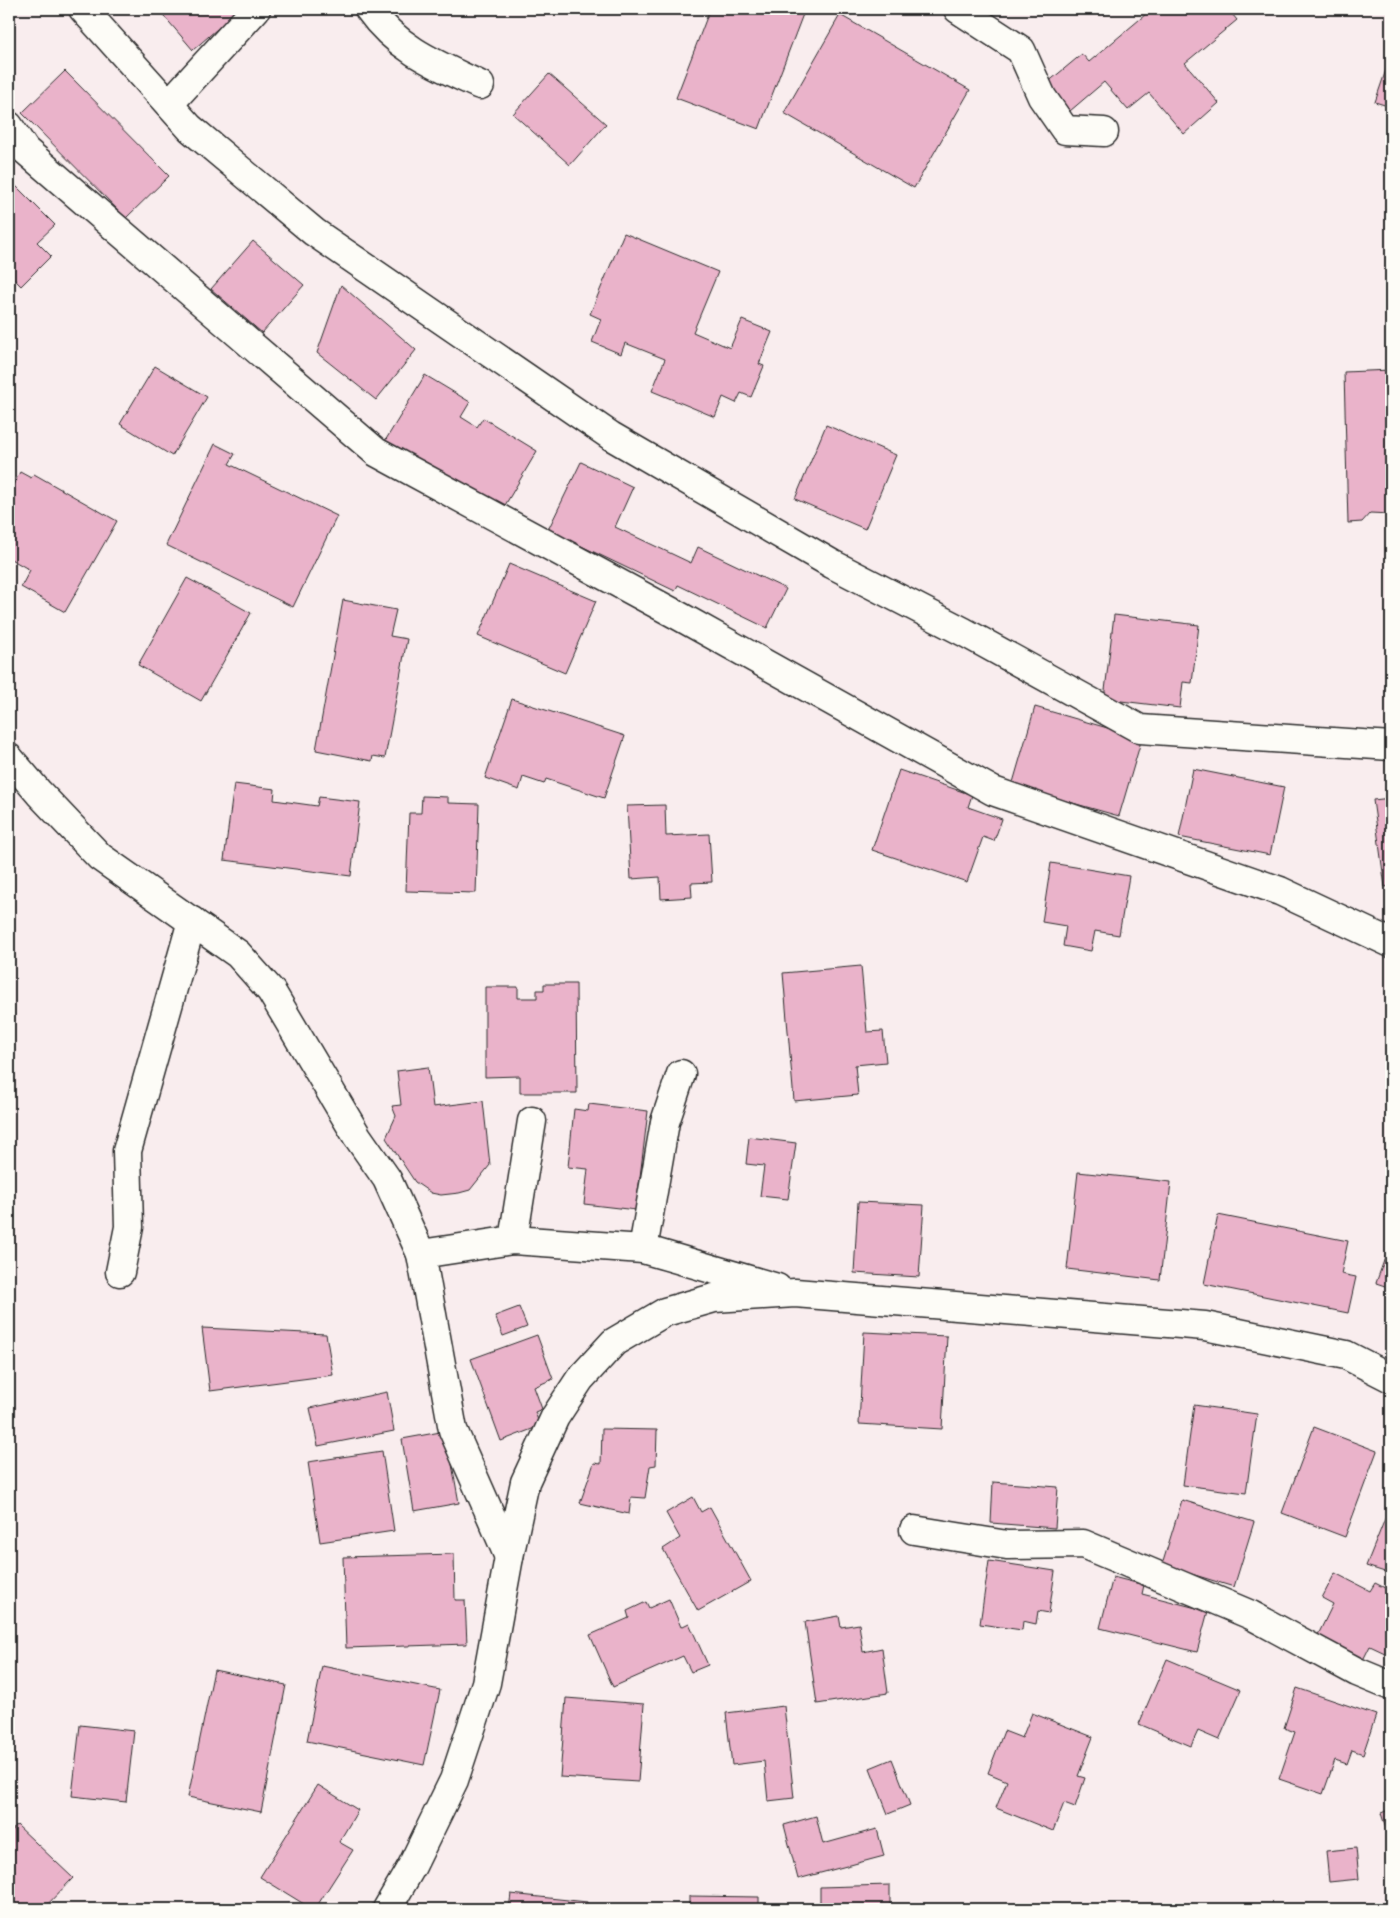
<svg xmlns="http://www.w3.org/2000/svg" width="1400" height="1918" font-family="'Indie Flower',sans-serif">
  <rect width="100%" height="100%" fill="#f9edee"/>
  <filter id="ink" filterUnits="userSpaceOnUse"><feTurbulence type="fractalNoise" baseFrequency=".02" numOctaves="2"/><feDisplacementMap in="SourceGraphic" scale="10" xChannelSelector="R" yChannelSelector="G"/><feConvolveMatrix kernelMatrix="1 2 1 2 8 2 1 2 1" color-interpolation-filters="sRGB"/></filter>
  <g filter="url(#ink)">
    <g fill="#eab3ca" stroke="#2b2b2b">
      <path d="M158,9H240L193,50Z"/>
      <path d="M710,9H805L759,129L676,98Z"/>
      <path d="M1152,9H1228L1237,20L1185,63L1219,103L1184,134L1149,93L1128,110L1104,82L1070,111L1047,83L1082,54L1089,62Z"/>
      <path d="M840,15L970,90L914,188L784,113Z"/>
      <path d="M1387,67L1391,69V107L1375,102Z"/>
      <path d="M65,71L169,176L126,218L22,113Z"/>
      <path d="M549,74L606,124L570,165L513,114Z"/>
      <path d="M9,179L55,225L37,242L51,256L21,286L9,274Z"/>
      <path d="M624,233L718,272L693,332L730,348L742,320L772,332L759,364L764,366L751,397L741,393L736,403L723,397L715,417L652,391L665,359L625,343L621,354L592,342L601,319L590,314Z"/>
      <path d="M253,241L304,285L262,333L211,289Z"/>
      <path d="M341,285L416,350L376,400L317,353Z"/>
      <path d="M155,366L207,397L172,456L120,424Z"/>
      <path d="M1391,370V514L1370,513L1362,522L1348,523L1344,372Z"/>
      <path d="M425,375L470,402L461,417L477,427L483,418L537,451L501,512L385,441Z"/>
      <path d="M826,425L896,455L865,529L795,499Z"/>
      <path d="M215,444L235,454L229,464L337,516L293,607L166,545Z"/>
      <path d="M581,462L633,487L615,527L691,563L698,547L786,589L767,628L678,585L675,591L548,530Z"/>
      <path d="M20,472L31,478L34,474L117,521L65,612L21,587L30,570L9,558V482L13,485Z"/>
      <path d="M509,564L596,601L565,673L478,636Z"/>
      <path d="M187,578L251,613L201,701L138,665Z"/>
      <path d="M343,600L396,610L390,636L407,639L385,758L373,756L372,761L316,750Z"/>
      <path d="M1114,615L1199,625L1192,683L1183,682L1180,708L1104,699Z"/>
      <path d="M512,699L625,736L604,798L546,779L544,784L523,777L519,790L485,778Z"/>
      <path d="M1035,707L1142,738L1119,816L1012,786Z"/>
      <path d="M1193,769L1284,787L1270,855L1179,837Z"/>
      <path d="M899,770L972,795L968,807L1002,819L994,841L983,837L967,882L872,850Z"/>
      <path d="M234,784L275,789L274,800L317,806L319,797L360,802L351,876L224,860Z"/>
      <path d="M422,796L448,797V803L479,804L476,893L406,891L409,813H421Z"/>
      <path d="M1391,798V886L1385,887L1373,800Z"/>
      <path d="M665,805L666,836L709,834L712,882L691,883L692,897L661,899L660,877L631,879L627,806Z"/>
      <path d="M1051,863L1129,876L1119,935L1095,931L1091,951L1063,946L1066,926L1042,922Z"/>
      <path d="M861,966L867,1032L883,1031L886,1062L855,1065L858,1095L794,1101L783,973Z"/>
      <path d="M544,984H576L577,1093H520V1076L485,1077V987H518V998H537V990H544Z"/>
      <path d="M428,1067L433,1107L483,1101L490,1165L470,1190L459,1193L441,1195L431,1193L415,1182L386,1138L396,1116L392,1106L401,1105L397,1071Z"/>
      <path d="M589,1104L648,1111L636,1210L584,1204L588,1169L568,1167L574,1109L588,1111Z"/>
      <path d="M749,1137L796,1143L788,1199L760,1196L764,1166L746,1164Z"/>
      <path d="M1078,1172L1171,1182L1160,1280L1067,1269Z"/>
      <path d="M858,1202L924,1205L919,1277L854,1273Z"/>
      <path d="M1218,1215L1348,1241L1341,1274L1356,1277L1348,1313L1204,1284Z"/>
      <path d="M1391,1241V1288L1376,1283Z"/>
      <path d="M519,1307L527,1327L503,1336L495,1316Z"/>
      <path d="M202,1328L326,1334L333,1375L210,1391Z"/>
      <path d="M864,1332L947,1336L942,1429L859,1424Z"/>
      <path d="M537,1335L553,1379L534,1387L542,1409L535,1412L540,1426L501,1441L471,1359Z"/>
      <path d="M387,1392L394,1431L318,1446L310,1408Z"/>
      <path d="M1194,1405L1257,1414L1246,1493L1183,1485Z"/>
      <path d="M1314,1427L1377,1451L1345,1537L1282,1513Z"/>
      <path d="M602,1429L657,1430L656,1465L650,1466L645,1498L631,1497L629,1514L580,1503L594,1463L601,1464Z"/>
      <path d="M446,1431L459,1503L414,1511L402,1439Z"/>
      <path d="M382,1451L394,1531L320,1542L308,1462Z"/>
      <path d="M993,1482L1058,1487L1055,1528L991,1523Z"/>
      <path d="M693,1497L701,1512L710,1507L751,1581L698,1611L663,1549L680,1538L666,1513Z"/>
      <path d="M1182,1500L1254,1522L1234,1587L1162,1565Z"/>
      <path d="M1391,1504V1574L1366,1566Z"/>
      <path d="M454,1554L455,1600H465L467,1644L346,1648L343,1557Z"/>
      <path d="M989,1561L1055,1571L1049,1613L1038,1611L1036,1624L1023,1621L1022,1630L980,1624Z"/>
      <path d="M1335,1573L1370,1591L1375,1583L1391,1591V1597L1387,1606L1391,1608V1646L1387,1654L1370,1646L1363,1660L1317,1637L1333,1604L1322,1598Z"/>
      <path d="M1113,1577L1144,1585L1142,1594L1208,1611L1197,1652L1100,1628Z"/>
      <path d="M669,1599L681,1627L689,1623L708,1665L691,1672L683,1656L613,1687L590,1635L629,1618L627,1611L646,1602L649,1608Z"/>
      <path d="M839,1616L841,1627L859,1624L863,1652L882,1648L888,1693L817,1704L805,1622Z"/>
      <path d="M1167,1659L1241,1690L1219,1740L1198,1731L1191,1746L1139,1724Z"/>
      <path d="M322,1666L440,1690L424,1765L307,1741Z"/>
      <path d="M214,1670L286,1685L261,1812L188,1797Z"/>
      <path d="M1297,1688L1376,1715L1363,1754L1352,1750L1347,1764L1335,1760L1323,1794L1279,1779L1295,1732L1284,1728Z"/>
      <path d="M566,1698L644,1704L638,1782L560,1777Z"/>
      <path d="M784,1706L794,1798L768,1801L764,1761L732,1765L726,1713Z"/>
      <path d="M1032,1713L1093,1737L1078,1776L1085,1778L1075,1807L1064,1803L1053,1831L996,1808L1007,1781L988,1773L1004,1731L1022,1738Z"/>
      <path d="M80,1725L134,1731L126,1802L72,1796Z"/>
      <path d="M892,1759L910,1805L888,1814L870,1768Z"/>
      <path d="M318,1785L358,1810L339,1842L353,1850L315,1909H312L260,1877Z"/>
      <path d="M1391,1809V1845L1381,1813Z"/>
      <path d="M816,1816L823,1844L877,1829L884,1856L798,1879L784,1825Z"/>
      <path d="M17,1825L73,1878L43,1909H9V1834Z"/>
      <path d="M1356,1848L1359,1879L1329,1882L1326,1851Z"/>
      <path d="M890,1885V1909H820V1887Z"/>
      <path d="M511,1894L587,1902V1909H509Z"/>
      <path d="M689,1896L759,1897V1909H689Z"/>
    </g>
    <g fill="none" stroke-linecap="round" stroke-linejoin="round">
      <defs>
        <g id="minor">
          <path d="M83,9L190,128L314,232L611,436L832,564L964,632L1140,729L1391,746"/>
          <path d="M369,9C397,49 437,65 480,85"/>
          <path d="M958,9L1021,50L1042,97L1065,130L1104,132"/>
          <path d="M169,104L256,9"/>
          <path d="M9,126L25,150L376,452L681,617L993,791L1280,891L1391,943"/>
          <path d="M9,758L39,793L100,857L238,954L271,991L357,1136L387,1179L421,1254L453,1430L509,1557"/>
          <path d="M513,1240L532,1121"/>
          <path d="M643,1249L665,1122L681,1074"/>
          <path d="M421,1254L513,1240L643,1249L777,1288"/>
          <path d="M120,1272L129,1227L127,1151L192,921"/>
          <path d="M914,1530L1007,1545L1083,1544L1251,1615L1357,1672L1391,1686"/>
          <path d="M387,1909L412,1866L454,1780L486,1683L509,1557L525,1482L555,1417L580,1379L614,1342L665,1312L714,1298L795,1293L1205,1326L1346,1355L1391,1378"/>
        </g>
      </defs>
      <use href="#minor" stroke="#2b2b2b" stroke-width="31"/>
      <use href="#minor" stroke="#fdfcf7" stroke-width="28"/>
    </g>
  </g>
  <rect width="1400" height="1918" fill="none" stroke="#fdfcf7" stroke-width="30"/>
  <rect x="15" y="15" width="1370" height="1888" fill="none" stroke="#2b2b2b" stroke-width="2" filter="url(#ink)"/>
</svg>
